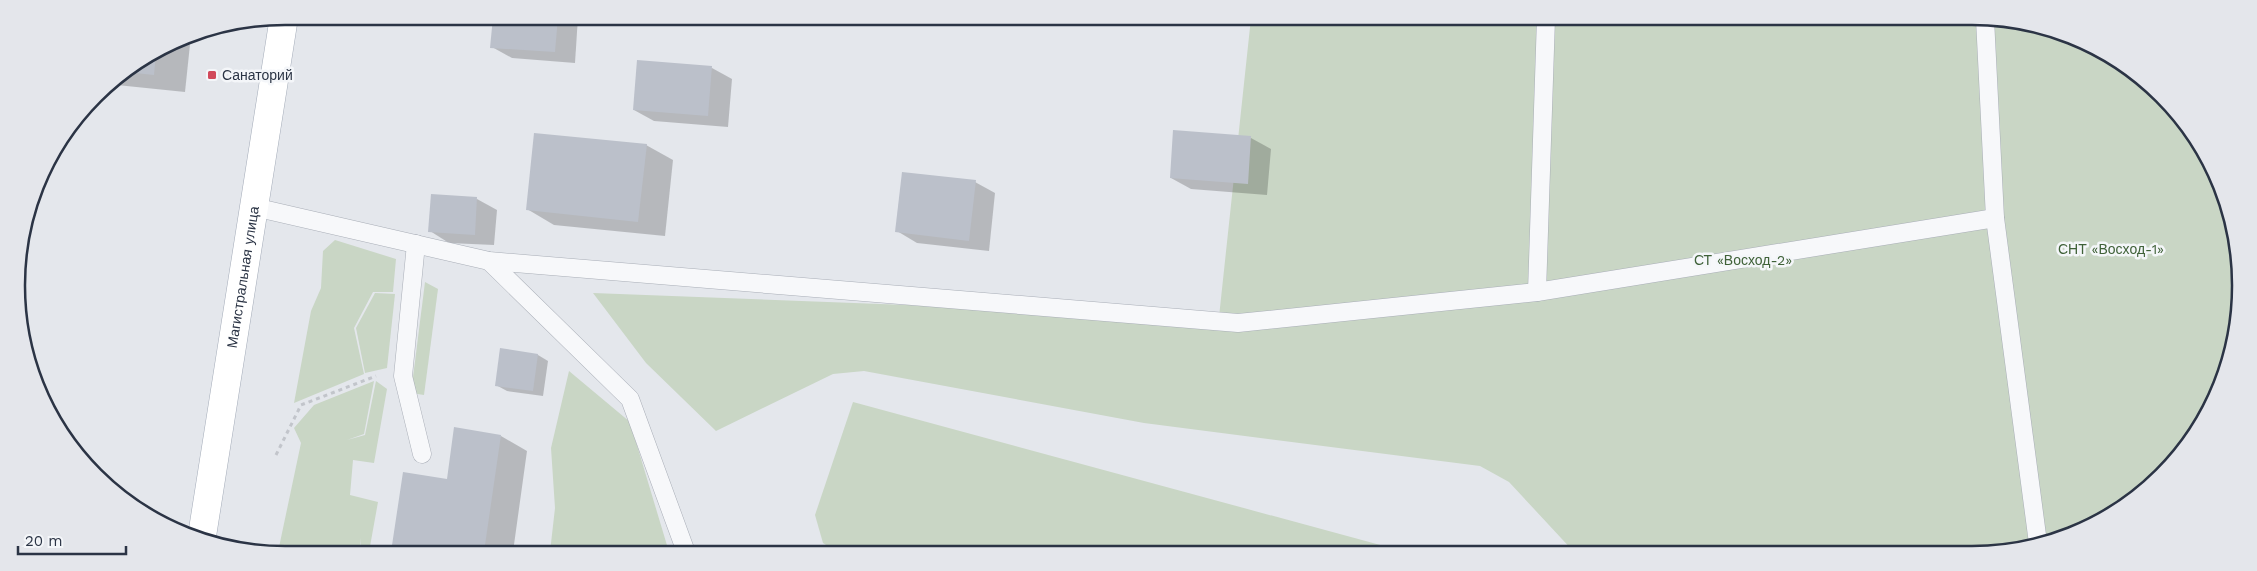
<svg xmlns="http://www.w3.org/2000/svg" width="2257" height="571" font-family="'Work Sans',sans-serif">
  <rect width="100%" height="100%" fill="#e4e7ec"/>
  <g fill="#c9d6c5">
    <path d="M1251,18L2007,19L2106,52L2185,122L2232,216L2238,321L2213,405L2162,476L2090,527L2006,552H1574L1509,482L1480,466L1144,423L864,371L833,374L716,431L646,363L593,293L1219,317Z"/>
    <path d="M335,240L396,259L393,292H373L354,328L364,374L294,403L311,311L321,288L323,251Z"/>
    <path d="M425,282L438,289L424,395L411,393Z"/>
    <path d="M375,293L395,294L387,368L365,373L356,328Z"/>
    <path d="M569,371L630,422L669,552H550L555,508L551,448Z"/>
    <path d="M374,381L364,434L347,440L365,435L376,381L387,389L374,463L353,460L350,495L378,502L369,552H361V538L360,552H278L301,443L294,428L314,405Z"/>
    <path d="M853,402L1406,552H837L823,543L815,515Z"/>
  </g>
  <g fill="#0003">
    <path d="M494,17H578L575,63L512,58L492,47Z"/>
    <path d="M191,35L185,92L107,84L183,37Z"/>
    <path d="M712,68L732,79L728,127L654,121L634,110Z"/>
    <path d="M1251,138L1271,149L1267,195L1191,189L1171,178Z"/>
    <path d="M646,145L673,160L665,236L554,225L527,209Z"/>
    <path d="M975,182L995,193L989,251L917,243L897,231Z"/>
    <path d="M477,199L497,210L494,245L449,243L430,231Z"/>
    <path d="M501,350L538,355L548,361L543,396L507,391L496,385Z"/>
    <path d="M501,436L527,451L513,552H392L404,474L448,480Z"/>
  </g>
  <g fill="#bbc0ca">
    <path d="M493,17H558L555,52L490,48Z"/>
    <path d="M156,53L154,75L126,72Z"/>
    <path d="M637,60L712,66L708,116L633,110Z"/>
    <path d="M1173,130L1251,136L1248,184L1170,178Z"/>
    <path d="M534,133L647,144L638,222L526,210Z"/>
    <path d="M902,172L976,180L969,241L895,232Z"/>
    <path d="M431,194L477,197L475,235L428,232Z"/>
    <path d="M500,348L538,354L533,391L495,386Z"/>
    <path d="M454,427L501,435L484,552H391L403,472L447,479Z"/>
  </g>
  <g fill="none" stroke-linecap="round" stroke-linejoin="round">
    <defs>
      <g id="lane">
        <path d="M1985,19L1995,218"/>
        <path d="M254,207L489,261L1238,323L1537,292L1995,218L2038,543"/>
        <path d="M416,244L403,376L422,454"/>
        <path d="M489,261L630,399L686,552"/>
        <path d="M1537,292L1546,18"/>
      </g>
      <g id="primary">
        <path id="s1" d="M202,536L284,17"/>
      </g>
    </defs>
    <use href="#lane" stroke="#a9aeb7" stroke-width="19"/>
    <use href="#primary" stroke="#a3abb8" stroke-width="29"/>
    <path stroke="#c2c5cb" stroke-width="3" stroke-dasharray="4 4" stroke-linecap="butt" d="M276,455L301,405L376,376"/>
    <use href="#lane" stroke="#f7f8fa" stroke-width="18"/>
    <use href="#primary" stroke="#fff" stroke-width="28"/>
  </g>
  <rect fill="#d1495b" stroke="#f4f6f9" stroke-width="2" x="207" y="70" width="10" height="10" rx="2.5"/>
  <g text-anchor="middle" stroke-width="5" stroke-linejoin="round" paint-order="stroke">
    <g font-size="14" fill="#2b3445" stroke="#f4f6f9" text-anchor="start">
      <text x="222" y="80">Санаторий</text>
    </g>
    <g font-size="14" fill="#3f6138" stroke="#f4f6f9">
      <text x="2111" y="254">СНТ «Восход-1»</text>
      <text x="1743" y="265">СТ «Восход-2»</text>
    </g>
    <g font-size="14" fill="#2b3445" stroke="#f4f6f9">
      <text dy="5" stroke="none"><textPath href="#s1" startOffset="262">Магистральная улица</textPath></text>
    </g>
  </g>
  <path d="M0 0H2257V571H0ZM285 25H1972A260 260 0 0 1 2232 285V286A260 260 0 0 1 1972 546H285A260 260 0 0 1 25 286V285A260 260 0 0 1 285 25Z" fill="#e4e6eb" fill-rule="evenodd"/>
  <path fill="none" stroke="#2b3445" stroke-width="2.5" d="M285 25H1972A260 260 0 0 1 2232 285V286A260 260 0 0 1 1972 546H285A260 260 0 0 1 25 286V285A260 260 0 0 1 285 25Z"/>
  <path d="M18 546v8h108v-8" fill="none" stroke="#2b3445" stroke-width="2.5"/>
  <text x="25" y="546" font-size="15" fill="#2b3445" stroke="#f4f6f9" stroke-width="4" paint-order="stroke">20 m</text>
</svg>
